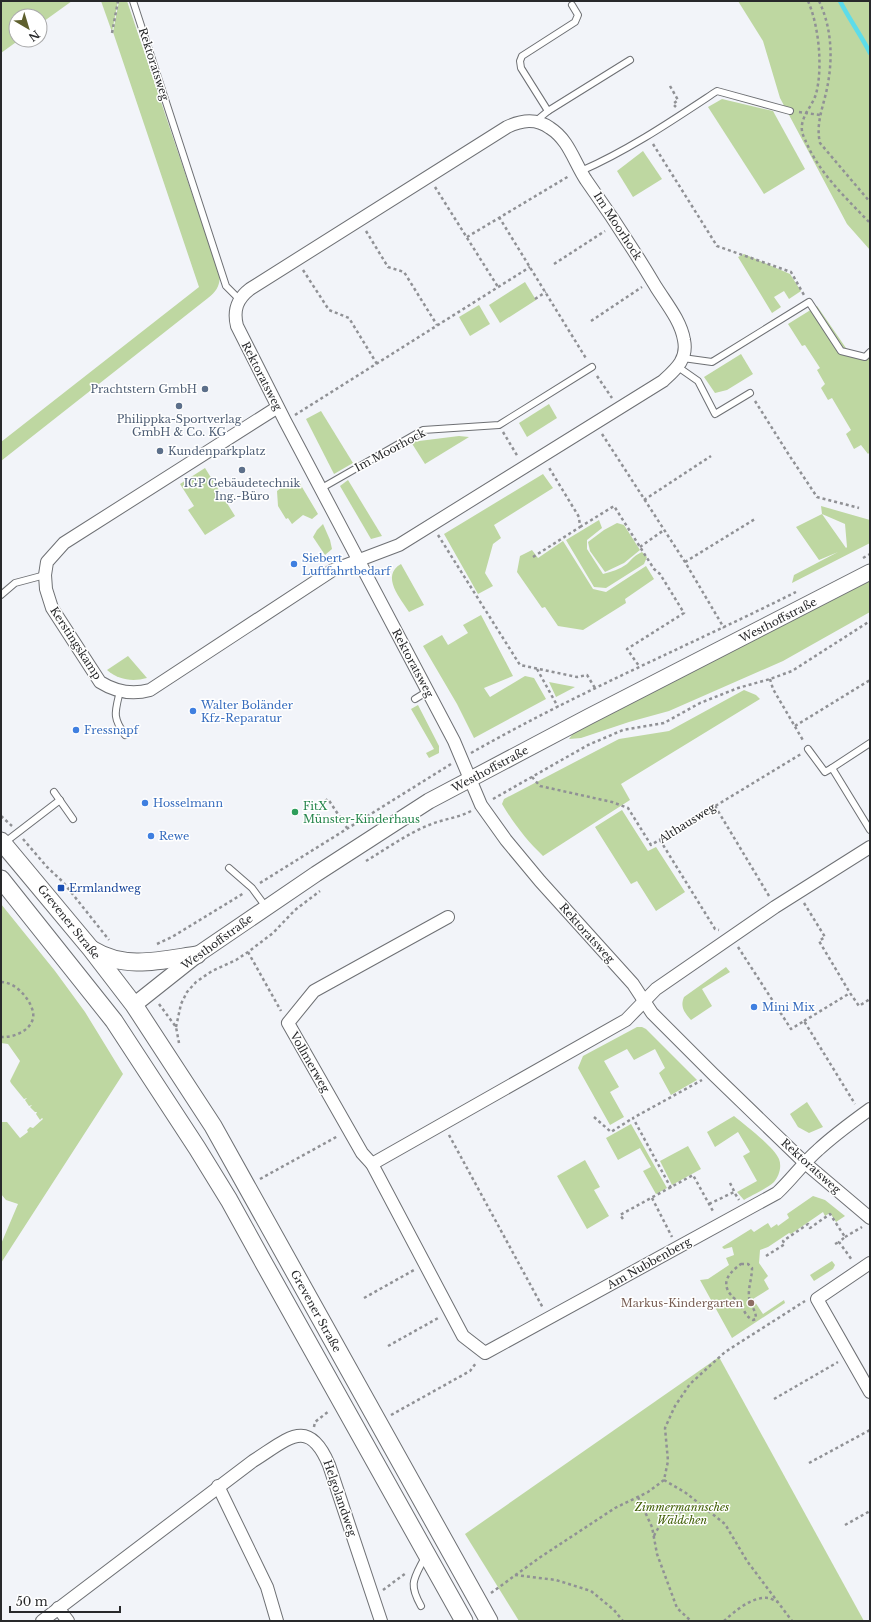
<svg xmlns="http://www.w3.org/2000/svg" width="871" height="1622" font-family="'Libre Baskerville',serif">
  <rect width="100%" height="100%" fill="#f2f4f9"/>
  <g fill="#bed7a1" fill-rule="evenodd">
    <path d="M1,1H72L40,24V16H16V40H19L1,53Z"/>
    <path d="M101,1H118L112,32Z"/>
    <path d="M119,1H127L220,277C219,287 216,292 208,298L1,461V442L199,287L113,32Z"/>
    <path d="M738,1H870V250L847,224L780,98L763,41Z"/>
    <path d="M722,99L773,111L805,169L764,194L708,107Z"/>
    <path d="M643,151L662,179L633,197L617,171Z"/>
    <path d="M744,254L790,274L801,291L789,299L784,291L774,297L781,307L772,313L738,257Z"/>
    <path d="M525,282L536,300L500,323L489,305Z"/>
    <path d="M479,305L490,324L470,336L459,317Z"/>
    <path d="M817,306L848,351L870,358V452L868,454L861,445L854,449L846,434L851,430L832,398L828,400L821,388L825,384L817,370L820,368L805,345L802,346L788,324Z"/>
    <path d="M741,354L753,374L727,390L715,393L704,377Z"/>
    <path d="M549,404L557,418L527,437L519,423Z"/>
    <path d="M321,411L353,463L334,474L306,419Z"/>
    <path d="M459,436L469,437L425,464L411,442Z"/>
    <path d="M205,468L235,516L205,535L188,510L194,506L180,484Z"/>
    <path d="M543,474L553,488L494,525L501,538L493,544L485,573L493,586L478,594L444,534Z"/>
    <path d="M296,477L318,514L312,519L303,515L292,524L288,518L286,519L278,506L277,491Z"/>
    <path d="M348,480L382,536L371,539L340,486Z"/>
    <path d="M821,506L870,520V543L792,583L794,575L838,552L819,560L796,527L822,514ZM822,514L845,524L847,547L846,548Z"/>
    <path d="M599,520L602,528L587,540V549L603,574C611,572 620,569 627,564C632,559 635,555 642,552L647,557L644,564L606,588L594,587L566,540Z"/>
    <path d="M617,523L624,525L640,550L624,563L605,572L590,551L588,542L604,530Z"/>
    <path d="M323,524L330,540L332,549L325,555L313,537L317,530Z"/>
    <path d="M563,541L593,589L606,592L646,566L654,579L625,599L626,603L583,630L558,626L545,607L542,608L517,572L520,556L532,550L538,558Z"/>
    <path d="M401,564L424,605L409,612C401,599 380,576 401,564Z"/>
    <path d="M870,581V612L783,661L669,711L629,722L581,738L569,739L574,732Z"/>
    <path d="M481,615L513,676L484,688L490,697L525,676L534,678L546,699L474,738L457,704L423,646L442,635L448,645L468,633L463,625Z"/>
    <path d="M128,656L147,678C132,682 119,680 107,670Z"/>
    <path d="M549,682L575,687L556,697Z"/>
    <path d="M744,690L756,695L760,699L621,784L630,800L543,856C527,841 514,824 502,804L504,799L619,739L669,731Z"/>
    <path d="M418,705L439,746V753L429,758L426,753L434,749L411,709Z"/>
    <path d="M622,810L648,851L656,847L685,892L656,911L637,881L631,884L595,827Z"/>
    <path d="M1,904L55,971L85,1012L123,1074L1,1263V1244L18,1204L6,1200L1,1194V1122H7L20,1138L28,1132L27,1130L30,1127L33,1128L43,1119L42,1118L40,1120L36,1114L37,1112H35L30,1107L32,1105L29,1106L25,1100L27,1098L24,1099L11,1083L10,1081L20,1061L8,1044L1,1043Z"/>
    <path d="M726,967L730,972L702,989L712,1006L691,1020C684,1012 680,1007 684,997Z"/>
    <path d="M637,1027H642L646,1029L697,1080L671,1095L659,1073L665,1068L655,1049L634,1060L627,1049L604,1061L619,1087L610,1092L624,1117L610,1125L578,1068L583,1056Z"/>
    <path d="M807,1102L823,1127L809,1133L798,1127L790,1114Z"/>
    <path d="M734,1116C745,1125 774,1147 779,1159C782,1167 779,1176 774,1182C768,1188 752,1195 744,1200L737,1192L757,1181L743,1156L750,1152L738,1132L715,1147L707,1132Z"/>
    <path d="M631,1124L667,1188L656,1194L643,1171L651,1167L640,1148L618,1160L606,1138Z"/>
    <path d="M688,1146L701,1169L672,1185L660,1161Z"/>
    <path d="M585,1160L600,1187L594,1190L609,1216L587,1229L557,1176Z"/>
    <path d="M813,1196L825,1200L845,1216L836,1222L830,1213L825,1216L823,1212L791,1234L789,1233L768,1247L760,1250L759,1263L768,1276L764,1280L769,1289L753,1299L763,1314L784,1300L785,1303L732,1338L700,1280L708,1279L729,1265L726,1258L734,1255L732,1247L724,1249L722,1247L751,1229L754,1232L768,1223L771,1228L777,1224L778,1226L789,1218L787,1214Z"/>
    <path d="M832,1261L835,1265L833,1269L814,1281L810,1275Z"/>
    <path d="M719,1357L864,1621H519L465,1534Z"/>
  </g>
  <g fill="none" stroke-linecap="round" stroke-linejoin="round">
    <path stroke="#5ddce9" stroke-width="4.5" d="M840,1C849,19 861,35 870,53"/>
    <defs>
      <g id="service">
        <path d="M133,1L226,286L239,299"/>
        <path d="M548,111L521,68L520,61L522,56L575,22L578,15L572,5"/>
        <path d="M536,121L548,111L630,60"/>
        <path d="M581,171C629,150 673,120 717,91L790,111"/>
        <path d="M683,358L712,362L809,302L841,351L865,357L870,352"/>
        <path d="M678,367L698,381L715,414L750,393"/>
        <path d="M320,489L423,430L499,425L592,367"/>
        <path d="M1,595L15,583L45,575"/>
        <path d="M120,691C115,712 112,717 125,735"/>
        <path d="M415,699L428,691"/>
        <path d="M808,749L825,772L832,768L870,830"/>
        <path d="M832,768L870,743"/>
        <path d="M54,792L73,819"/>
        <path d="M4,843L60,800"/>
        <path d="M229,868L252,888L266,907"/>
        <path d="M421,1606C408,1583 414,1579 425,1557"/>
      </g>
      <g id="minor">
        <path d="M278,407L64,543L47,562L45,575L46,589L52,608L100,682C116,692 132,695 150,690L333,570L399,545L663,381C676,369 688,359 684,340C681,321 666,303 656,287C634,250 611,215 586,180C574,162 569,140 550,128C536,118 522,120 507,127L250,289C237,299 233,310 237,326L285,421L454,741L481,805L506,840L540,881L633,984L652,1013L713,1074L805,1163L870,1218"/>
        <path d="M448,917L314,991L288,1023L362,1153L372,1164L463,1336L485,1353L777,1193C792,1179 803,1163 818,1150C834,1135 852,1122 870,1109"/>
        <path d="M372,1164L626,1020L656,989L775,907L870,847"/>
        <path d="M870,1263L817,1299L870,1392"/>
        <path d="M218,1486L267,1587L277,1621"/>
        <path d="M58,1608L68,1621"/>
        <path d="M42,1621L253,1461C287,1440 308,1415 329,1465L381,1621"/>
      </g>
      <path id="tertiary" d="M134,1005L197,955L316,874L429,801L588,717L870,572"/>
      <g id="secondary">
        <path d="M1,841L91,949L134,1005L213,1126L489,1621"/>
        <path d="M1,879L114,1021L197,1148L229,1200L261,1258L464,1621"/>
        <path d="M93,950C125,970 162,960 197,955"/>
      </g>
    </defs>
    <use href="#service" stroke="#6e7074" stroke-width="8"/>
    <use href="#minor" stroke="#6e7074" stroke-width="14"/>
    <use href="#tertiary" stroke="#6e7074" stroke-width="17"/>
    <use href="#secondary" stroke="#6e7074" stroke-width="19"/>
    <g stroke="#909195" stroke-width="2.5" stroke-dasharray="3 3" stroke-linecap="butt">
      <path d="M808,1C819,26 823,68 816,94C812,107 800,117 802,131C802,134 805,139 806,142C820,174 846,198 870,223"/>
      <path d="M819,1C831,26 833,55 828,83C825,103 815,122 820,143L870,202"/>
      <path d="M112,33L118,1"/>
      <path d="M670,86L678,100L673,104L676,107"/>
      <path d="M799,112L820,115"/>
      <path d="M653,144L717,246L791,272L804,295"/>
      <path d="M435,187L498,287"/>
      <path d="M499,217L587,360"/>
      <path d="M366,231L388,267L404,272L437,325"/>
      <path d="M467,237L569,176"/>
      <path d="M554,264L605,231"/>
      <path d="M303,270L329,310L349,318L377,364"/>
      <path d="M535,299L546,292"/>
      <path d="M591,321L642,287"/>
      <path d="M597,376L612,398"/>
      <path d="M755,401L789,455L817,497L859,508"/>
      <path d="M295,415L530,267"/>
      <path d="M503,432L518,457"/>
      <path d="M602,434L685,562L724,628"/>
      <path d="M644,500L711,456"/>
      <path d="M580,527L614,506L654,569L660,574L684,613L627,649L639,666"/>
      <path d="M438,535L520,665L577,677L587,675L595,688"/>
      <path d="M640,547L664,530"/>
      <path d="M533,557L580,527L579,517L548,466"/>
      <path d="M863,558L870,554"/>
      <path d="M685,562L755,519"/>
      <path d="M537,669L558,707"/>
      <path d="M770,679L773,689L804,742"/>
      <path d="M795,726L870,680"/>
      <path d="M471,753C576,693 688,646 796,592"/>
      <path d="M532,777L540,786L612,802L628,808L651,845L801,754"/>
      <path d="M493,799L588,745L623,730L664,723L700,703L738,688L770,679L792,671L870,621"/>
      <path d="M325,801L328,799L347,828"/>
      <path d="M715,806L769,896"/>
      <path d="M1,816L12,826"/>
      <path d="M23,839L47,867L63,882L109,940"/>
      <path d="M660,840L715,929L719,930"/>
      <path d="M366,861C386,849 407,834 429,825C443,819 458,818 471,811"/>
      <path d="M260,883L451,764"/>
      <path d="M804,903L825,937L819,941L850,993"/>
      <path d="M157,944L172,937L244,893"/>
      <path d="M738,947L791,1029L804,1021L855,1104"/>
      <path d="M248,952L281,1011"/>
      <path d="M1,982C15,982 30,998 33,1012C36,1029 14,1038 1,1037"/>
      <path d="M159,1004L176,1027L179,1043"/>
      <path d="M804,1021L850,993L859,1006L870,999"/>
      <path d="M176,1027L181,1004L187,992L196,982L212,971L236,960L248,952L273,933L295,910L320,891"/>
      <path d="M594,1117L611,1132L633,1118"/>
      <path d="M449,1135L543,1308"/>
      <path d="M260,1179L338,1136"/>
      <path d="M730,1183L734,1191"/>
      <path d="M671,1188L633,1118L702,1080"/>
      <path d="M652,1198L672,1237"/>
      <path d="M709,1204L734,1192L739,1200"/>
      <path d="M623,1219L620,1215L693,1175L714,1213"/>
      <path d="M845,1237L862,1227"/>
      <path d="M835,1244L839,1242"/>
      <path d="M766,1256L785,1244L783,1241L808,1224L810,1228L830,1214L845,1237L839,1242L852,1260"/>
      <path d="M741,1264H748L752,1268C752,1278 748,1288 749,1297C750,1306 756,1309 756,1319L753,1320C746,1317 744,1310 740,1304C737,1300 733,1298 731,1295C720,1282 730,1272 741,1264Z"/>
      <path d="M364,1298L414,1270"/>
      <path d="M388,1346L440,1317"/>
      <path d="M774,1399L838,1362"/>
      <path d="M391,1415L470,1371L476,1363"/>
      <path d="M314,1427L315,1422L329,1411"/>
      <path d="M809,1463L870,1430"/>
      <path d="M664,1480L686,1493L725,1524L747,1561L792,1621"/>
      <path d="M638,1497L652,1527L657,1554L677,1608L691,1621"/>
      <path d="M845,1525L870,1511"/>
      <path d="M654,1536C664,1513 683,1510 706,1508"/>
      <path d="M515,1575L556,1580L591,1591L614,1610L623,1621"/>
      <path d="M383,1590L406,1573"/>
      <path d="M491,1593L539,1558L615,1508L648,1492L664,1480L668,1461L665,1428L675,1406L690,1384L725,1352L805,1301"/>
      <path d="M724,1621C735,1611 752,1596 769,1598C772,1599 775,1601 778,1602"/>
    </g>
    <use href="#service" stroke="#fff" stroke-width="6"/>
    <use href="#minor" stroke="#fff" stroke-width="12"/>
    <use href="#tertiary" stroke="#fff" stroke-width="15"/>
    <use href="#secondary" stroke="#fff" stroke-width="17"/>
  </g>
  <g fill="#5c6f8a" stroke="#fff" stroke-width="1.5">
    <circle cx="205" cy="389" r="4"/>
    <circle cx="179" cy="406" r="4"/>
    <circle cx="160" cy="451" r="4"/>
    <circle cx="242" cy="470" r="4"/>
  </g>
  <g fill="#3f7fe0" stroke="#fff" stroke-width="1.5">
    <circle cx="294" cy="564" r="4"/>
    <circle cx="193" cy="711" r="4"/>
    <circle cx="76" cy="730" r="4"/>
    <circle cx="145" cy="803" r="4"/>
    <circle cx="151" cy="836" r="4"/>
    <circle cx="754" cy="1007" r="4"/>
  </g>
  <circle fill="#2e9e5b" stroke="#fff" stroke-width="1.5" cx="295" cy="812" r="4"/>
  <rect fill="#1a4fb4" stroke="#fff" stroke-width="1.5" x="57" y="884" width="8" height="8" rx="2"/>
  <circle fill="#8d6e63" stroke="#fff" stroke-width="1.5" cx="751" cy="1303" r="4"/>
  <g text-anchor="middle" stroke-width="3" stroke-linejoin="round" paint-order="stroke">
    <g font-size="11" fill="#28292b" stroke="#fff">
      <text transform="translate(154 64) rotate(72)" y="4">Rektoratsweg</text>
      <text transform="translate(618 226) rotate(57)" y="4">Im Moorhock</text>
      <text transform="translate(262 376) rotate(63)" y="4">Rektoratsweg</text>
      <text transform="translate(390 450) rotate(-28)" y="4">Im Moorhock</text>
      <text transform="translate(778 620) rotate(-27)" y="4">Westhoffstraße</text>
      <text transform="translate(76 643) rotate(57)" y="4">Kerstingskamp</text>
      <text transform="translate(413 663) rotate(62)" y="4">Rektoratsweg</text>
      <text transform="translate(490 769) rotate(-28)" y="4">Westhoffstraße</text>
      <text transform="translate(687 823) rotate(-32)" y="4">Althausweg</text>
      <text transform="translate(69 922) rotate(51)" y="4">Grevener Straße</text>
      <text transform="translate(587 933) rotate(48)" y="4">Rektoratsweg</text>
      <text transform="translate(217 942) rotate(-36)" y="4">Westhoffstraße</text>
      <text transform="translate(310 1062) rotate(60)" y="4">Vollmerweg</text>
      <text transform="translate(811 1166) rotate(42)" y="4">Rektoratsweg</text>
      <text transform="translate(649 1263) rotate(-29)" y="4">Am Nubbenberg</text>
      <text transform="translate(316 1311) rotate(61)" y="4">Grevener Straße</text>
      <text transform="translate(340 1498) rotate(71)" y="4">Helgolandweg</text>
    </g>
    <g font-size="11" fill="#4e5e75" stroke="#fff">
      <text x="197" y="393" text-anchor="end">Prachtstern GmbH</text>
      <text x="179" y="423">Philippka-Sportverlag<tspan x="179" dy="13">GmbH &amp; Co. KG</tspan></text>
      <text x="168" y="455" text-anchor="start">Kundenparkplatz</text>
      <text x="242" y="487">IGP Gebäudetechnik<tspan x="242" dy="13">Ing.-Büro</tspan></text>
    </g>
    <g font-size="11" fill="#366cbe" stroke="#fff" text-anchor="start">
      <text x="302" y="562">Siebert<tspan x="302" dy="13">Luftfahrtbedarf</tspan></text>
      <text x="201" y="709">Walter Boländer<tspan x="201" dy="13">Kfz-Reparatur</tspan></text>
      <text x="84" y="734">Fressnapf</text>
      <text x="153" y="807">Hosselmann</text>
      <text x="159" y="840">Rewe</text>
      <text x="762" y="1011">Mini Mix</text>
    </g>
    <g font-size="11" fill="#27864d" stroke="#fff" text-anchor="start">
      <text x="303" y="810">FitX<tspan x="303" dy="13">Münster-Kinderhaus</tspan></text>
    </g>
    <g font-size="11" fill="#164399" stroke="#fff" text-anchor="start">
      <text x="69" y="892">Ermlandweg</text>
    </g>
    <g font-size="11" fill="#785e54" stroke="#fff" text-anchor="end">
      <text x="743" y="1307">Markus-Kindergarten</text>
    </g>
    <g font-size="11" font-style="italic" fill="#415f06" stroke="#fff">
      <text x="682" y="1511">Zimmermannsches<tspan x="682" dy="13">Wäldchen</tspan></text>
    </g>
  </g>
  <rect width="871" height="1622" fill="none" stroke="#28292b" stroke-width="4"/>
  <g transform="translate(28 28) rotate(142)"><circle r="19" fill="#ffffff" stroke="#a9a9aa"/>
  <path d="M0-3L7 15L0 10L-7 15Z" fill="#5e5f2d"/>
  <text y="-6" font-size="11" font-weight="bold" text-anchor="middle" fill="#28292b">N</text>
  </g>
  <path d="M10 1606v6h110v-6" fill="none" stroke="#28292b" stroke-width="2"/>
  <text x="16" y="1606" font-size="12" fill="#28292b" stroke="#ffffff" stroke-width="3" paint-order="stroke">50 m</text>
</svg>
